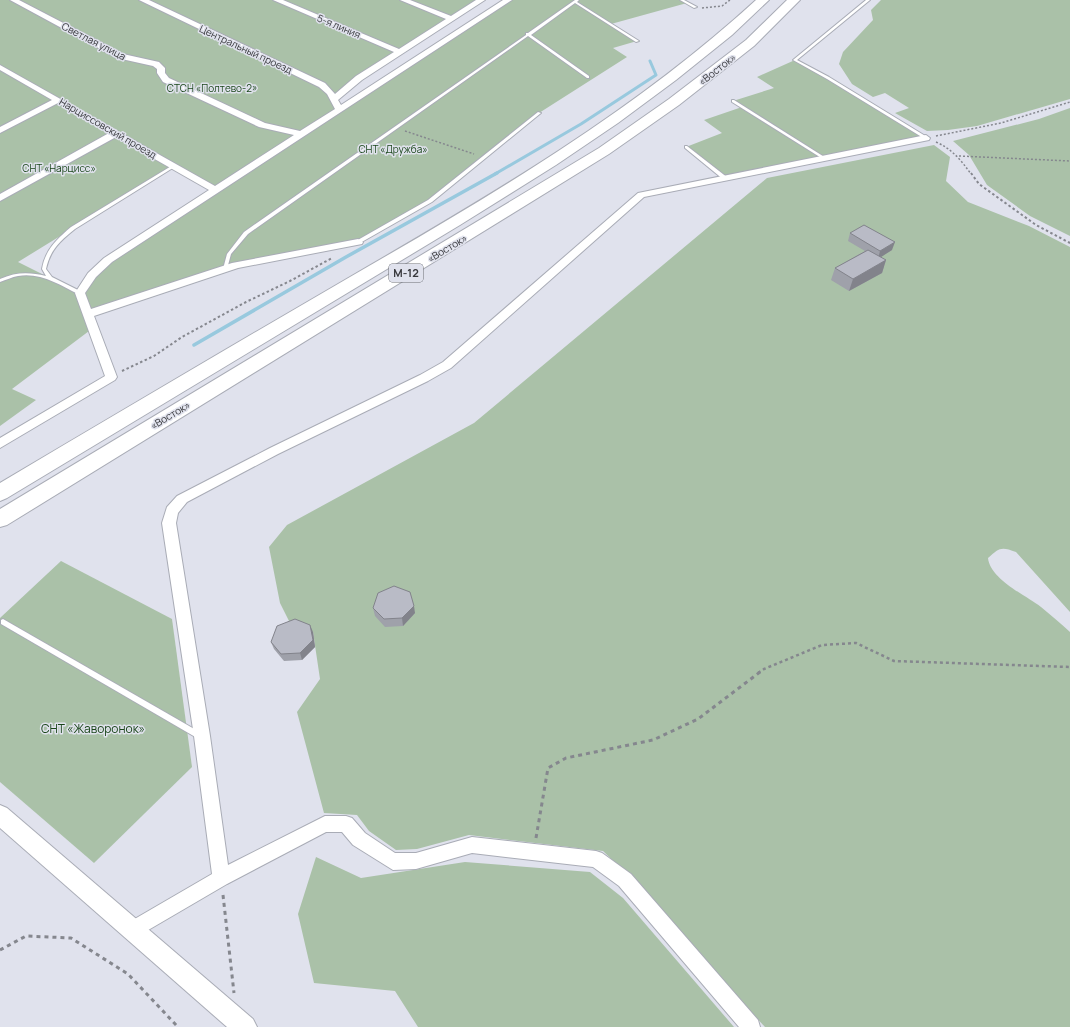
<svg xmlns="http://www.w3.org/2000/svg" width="1070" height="1027" font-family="Manrope,sans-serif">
  <rect width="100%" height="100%" fill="#e0e2ed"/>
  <g fill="#aac1a8" fill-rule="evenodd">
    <path d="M0,0H481L400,52L334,100L339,109L508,0H682L687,3L611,24L637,41L613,48L627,57L539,113L430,201L358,242L236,265L88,314L93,328L12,389L36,400L0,426ZM174,166L215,190L94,272L80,293L18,262Z"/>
    <path d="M881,0H1070V99L977,126L948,130L927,131L895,113L909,108L885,93L873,97L852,84L839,64L843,52L873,20L871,10Z"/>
    <path d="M795,60L828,78L926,138L726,179L686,147L722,133L704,120L742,107L733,101L774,88L757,77Z"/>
    <path d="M1070,108V236L1030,216L987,185L969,155L953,141L1039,119Z"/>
    <path d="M934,145L950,157L946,181L968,202L1029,226L1070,247V612L1016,552C1001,546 999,548 988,558C990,579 1025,595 1041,607C1051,615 1061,624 1070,632V1027H765L637,888L627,874L603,851L469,835L417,849L396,850L369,831L357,815L324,813L297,712L320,679L313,632L290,623L280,603L269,547L287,525L474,423L767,178Z"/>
    <path d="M61,561L172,619L192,767L94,863L0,782V618Z"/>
    <path d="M316,857L361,878L465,862L590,872L623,898L734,1027H418L395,991L314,983L298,914Z"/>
  </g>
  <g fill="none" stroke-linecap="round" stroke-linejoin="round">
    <path stroke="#98c9de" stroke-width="3" d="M495,174L581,124L656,75L650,61"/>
    <path stroke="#98c9de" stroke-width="3.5" d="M194,345L346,257L497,173"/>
    <defs>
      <g id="service">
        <path d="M575,0H579L577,2L639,41L636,42L575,3L531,35L589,76V78H587L528,36L248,234L231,254L227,269V270H223V269L227,254L244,232L526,35V33H528Z"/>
        <path d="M680,0H684L697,7L694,8Z"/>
        <path d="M866,0H870L797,60L829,77L927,137V139H925L827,79L793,60Z"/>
        <path d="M732,100H734L826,158L823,159L732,102Z"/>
        <path d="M538,112L541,113L432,202L360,243H356V241L428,200Z"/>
        <path d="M685,146H687L728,178V180H724L685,148Z"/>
        <path d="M173,165L176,166L75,229C60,241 50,250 46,269L52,277L82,292V294H78C60,285 40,272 18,276C12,277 6,280 0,282V279C16,272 29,272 46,276L42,269C45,250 57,239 71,227Z"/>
        <path d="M3,619L203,734L204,736L203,738L200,739L197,738L1,624V620Z"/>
      </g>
      <g id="minor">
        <path d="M10,0H19L123,54L159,62L165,68V73L169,78L265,123L300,131L335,109L327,94L319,87L139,0H149L325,83L335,94L356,76L394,52L273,0H283L399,49L446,19L400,0H410L451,16L476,0H485L362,80L338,100L341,105L503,0H512L112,262L96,277L85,293L91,309L232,263L358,239L363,242L362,244L238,268L94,316L117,377L115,380L0,448V438L105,376L75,293L88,273L104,258L209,190L116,137L0,201V194L109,133L58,103L0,133V127L52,100L0,70V65L215,186L294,135L259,127L163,82L157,73V69L153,66L117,58Z"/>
        <path d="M926,135L930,138L929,140L644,197L451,368L428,381L278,454L187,502L178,513L176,523L210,736L228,865L325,816H346L352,818L365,833L395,853H416L472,837L596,851L602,853L631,874L758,1020L760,1027H739L619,886L593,867L472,853L416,869L393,870L353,845L342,832H326L227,884L138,936L132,939L126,936L123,930L126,924L212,874L194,736L162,523L167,507L177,496L270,448L420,375L443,362L638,193Z"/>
      </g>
      <path id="tertiary" d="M0,805L7,808L253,1019L257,1027H227L0,828Z"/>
      <g id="trunk">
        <path d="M756,0H769L732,35L676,80L618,123L556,165L460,225L7,498L0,501V483C116,414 233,345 350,277C492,195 635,111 756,0Z"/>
        <path d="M787,0H800L754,46L679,105L609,154L7,525L0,527V509L599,148L669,99L746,40Z"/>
      </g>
    </defs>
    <use href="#service" stroke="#a9acb6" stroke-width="2"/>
    <use href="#minor" stroke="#a9acb6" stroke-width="2"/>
    <use href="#tertiary" stroke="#a9acb6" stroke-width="2"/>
    <use href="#trunk" stroke="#a9acb6" stroke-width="2"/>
    <g stroke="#85878e" stroke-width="1.5" stroke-dasharray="2 2" stroke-linecap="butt">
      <path d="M702,8L722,6L730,0"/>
      <path d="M405,131L474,154"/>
      <path d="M936,136L1001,123L1070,102"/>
      <path d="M936,142C952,149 961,160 971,174"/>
      <path d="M959,156L1070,161"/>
    </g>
    <g stroke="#85878e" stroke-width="2" stroke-dasharray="2.5 2.5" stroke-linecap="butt">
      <path d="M971,173L979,184L1036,225L1070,243"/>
      <path d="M122,371L154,356L182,337L246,302L290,281L332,258"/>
    </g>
    <path stroke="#85878e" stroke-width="2.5" stroke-dasharray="3 3" stroke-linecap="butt" d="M758,673L764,669L822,645L856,643L894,661L1070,667"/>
    <g stroke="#85878e" stroke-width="3" stroke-dasharray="4 4" stroke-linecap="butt">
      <path d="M536,838L548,768L566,758L653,740L698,719L760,672"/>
      <path d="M223,895L234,993"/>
      <path d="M0,950L26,936L71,938L128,974L178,1027"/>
    </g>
    <use href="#service" fill="#fff" fill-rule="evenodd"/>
    <use href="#minor" fill="#fff" fill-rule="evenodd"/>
    <use href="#tertiary" fill="#fff" fill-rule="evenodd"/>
    <use href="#trunk" fill="#fff" fill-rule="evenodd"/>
  </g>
  <g fill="#9fa1aa">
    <path d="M850,233L892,250L880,257L886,260L882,273L849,291L831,280L835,268L865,251L848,241Z"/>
    <path d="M373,608L415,613L403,626L385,627L375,616Z"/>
    <path d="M313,632L315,647L302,660L284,661L274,649L271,642Z"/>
  </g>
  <g fill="#82838b">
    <path d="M895,242L892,250L878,259L880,251Z"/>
    <path d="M886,260L882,273L849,291L853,279Z"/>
    <path d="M414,606L415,613L403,626L402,618Z"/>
    <path d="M310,625L313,632L315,647L302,660L300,653Z"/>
  </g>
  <g fill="#b9bbc6" stroke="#82838b">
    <path d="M864,225L895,242L880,251L850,233Z"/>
    <path d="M868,250L886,260L853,279L835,268Z"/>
    <path d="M394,586L410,592L414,606L402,618L384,619L373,608L378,593Z"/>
    <path d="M295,619L310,625L313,640L300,653L281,654L271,642L277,626Z"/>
  </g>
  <g text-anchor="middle" stroke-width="3" stroke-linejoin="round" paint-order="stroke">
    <g font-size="10" fill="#38393d" stroke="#e0e2ed">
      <text transform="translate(339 26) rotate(23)" y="4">5-я линия</text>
      <text transform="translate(94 41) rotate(27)" y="4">Светлая улица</text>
      <text transform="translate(246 49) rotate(25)" y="4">Центральный проезд</text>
      <text transform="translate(717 69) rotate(-38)" y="4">«Восток»</text>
      <text transform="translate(108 128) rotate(30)" y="4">Нарциссовский проезд</text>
      <text transform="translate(447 248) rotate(-31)" y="4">«Восток»</text>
      <text transform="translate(170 415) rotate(-31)" y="4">«Восток»</text>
    </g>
    <g font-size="10" fill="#184518" stroke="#e0e2ed">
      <text x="212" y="92">СТСН «Полтево-2»</text>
      <text x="393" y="153">СНТ «Дружба»</text>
      <text x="59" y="172">СНТ «Нарцисс»</text>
    </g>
    <rect fill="#e0e2ed" stroke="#6a6c72" stroke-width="1" x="389" y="264" width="34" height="18" rx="3"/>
    <g font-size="11" font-weight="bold" fill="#38393d">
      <text x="406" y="277">М-12</text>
    </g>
    <g font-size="12" fill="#184518" stroke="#e0e2ed">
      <text x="93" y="733">СНТ «Жаворонок»</text>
    </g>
  </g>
</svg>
